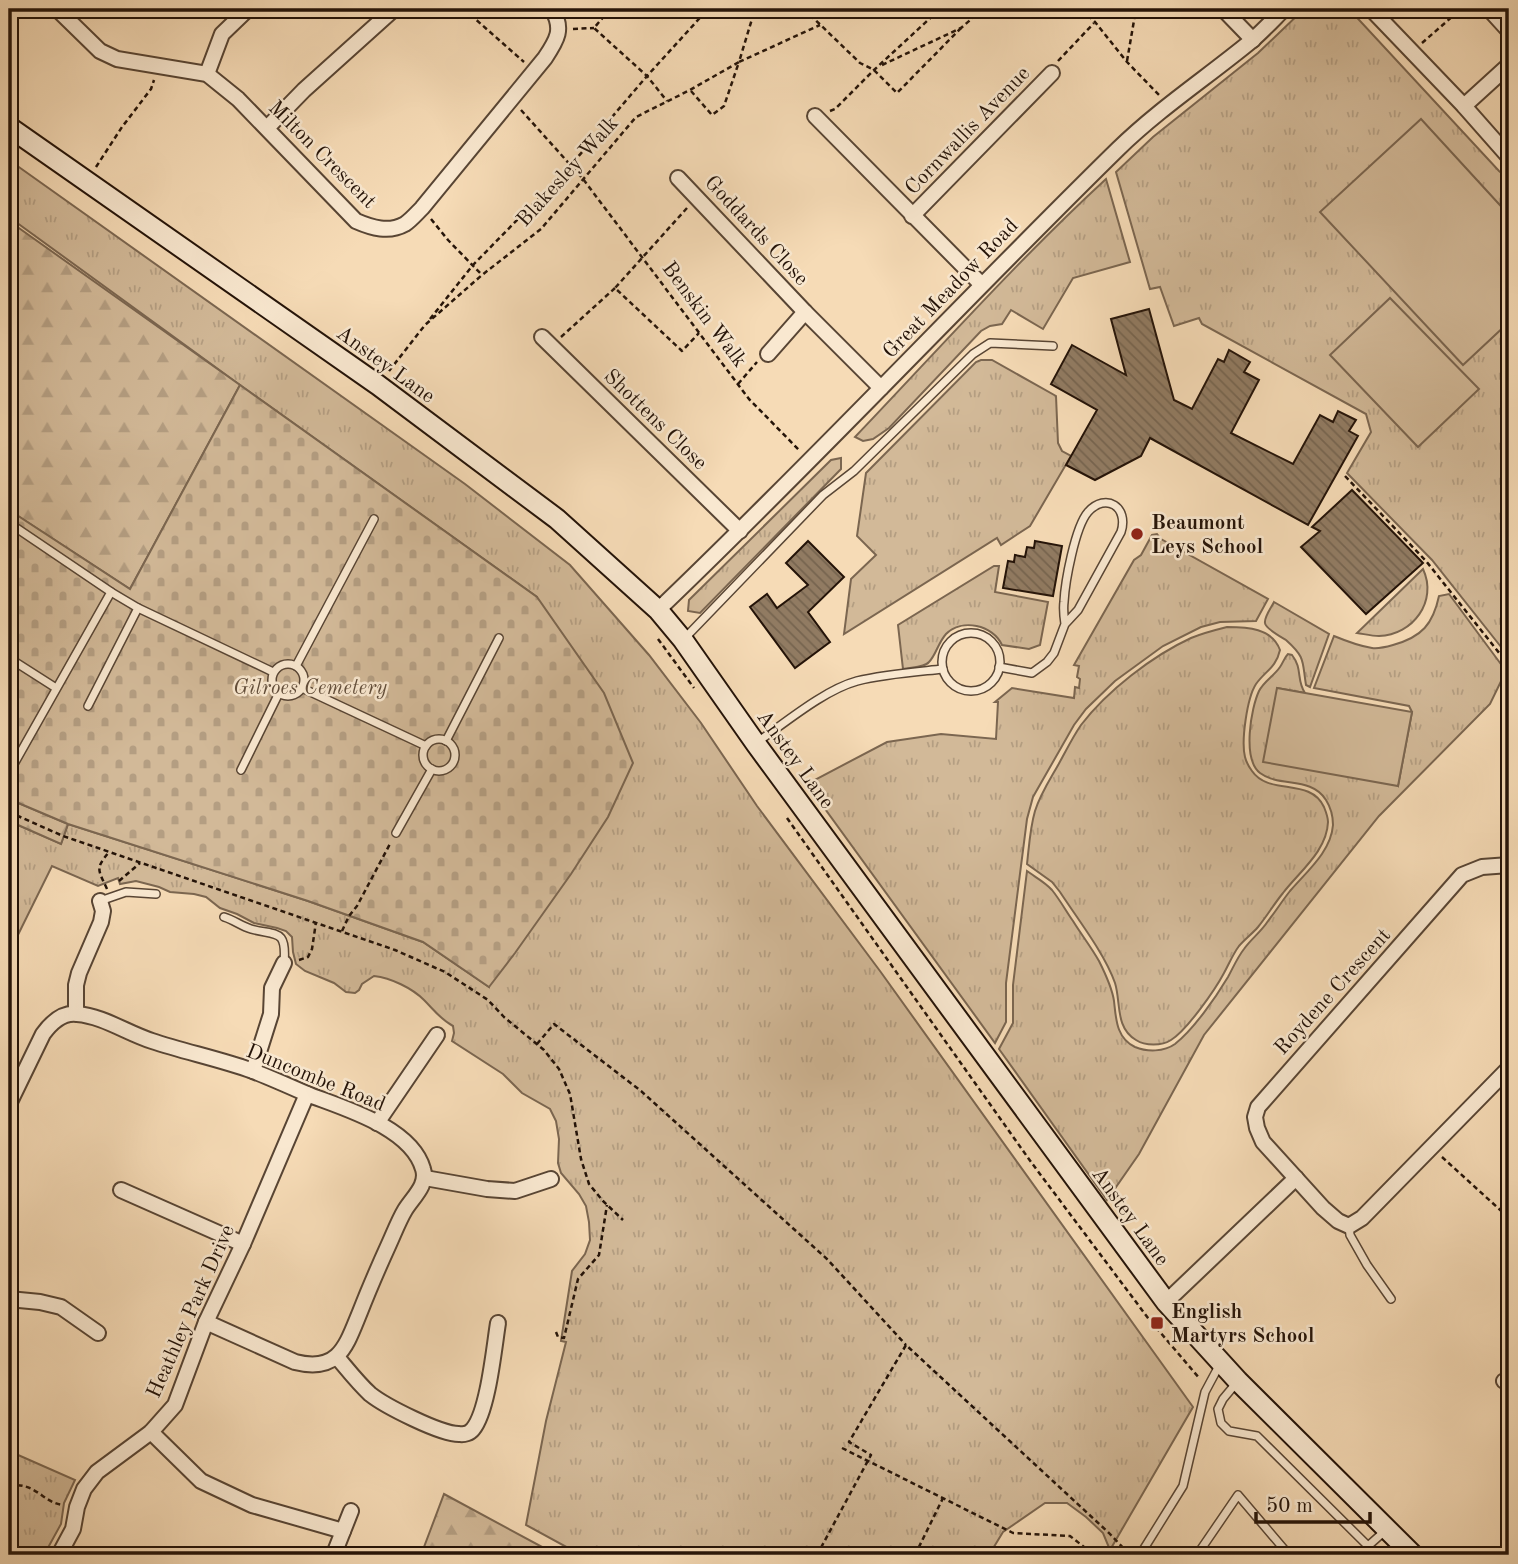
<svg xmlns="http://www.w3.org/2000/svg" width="1518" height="1564" font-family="'Old Standard TT',serif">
  <defs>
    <pattern id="grass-tufts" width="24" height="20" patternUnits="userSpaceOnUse" patternTransform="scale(1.75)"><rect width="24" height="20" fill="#d2b998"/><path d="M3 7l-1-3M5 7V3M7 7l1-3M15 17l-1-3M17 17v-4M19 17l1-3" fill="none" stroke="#b49e82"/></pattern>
    <pattern id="forest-firs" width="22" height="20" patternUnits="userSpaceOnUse" patternTransform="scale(1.75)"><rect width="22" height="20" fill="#d2b998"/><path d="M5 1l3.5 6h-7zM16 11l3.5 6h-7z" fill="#b49e82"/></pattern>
    <pattern id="cemetery-stones" width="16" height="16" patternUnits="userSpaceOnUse" patternTransform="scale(1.75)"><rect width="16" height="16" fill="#d2b998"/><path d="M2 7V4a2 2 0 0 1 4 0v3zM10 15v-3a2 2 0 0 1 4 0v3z" fill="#b49e82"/></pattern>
    <pattern id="building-back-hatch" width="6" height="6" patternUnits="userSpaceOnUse" patternTransform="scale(1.75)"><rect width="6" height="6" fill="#917b62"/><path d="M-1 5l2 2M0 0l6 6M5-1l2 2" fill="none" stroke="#76644f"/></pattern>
  </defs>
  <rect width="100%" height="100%" fill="#f6dbb6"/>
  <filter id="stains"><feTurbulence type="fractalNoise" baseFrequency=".00286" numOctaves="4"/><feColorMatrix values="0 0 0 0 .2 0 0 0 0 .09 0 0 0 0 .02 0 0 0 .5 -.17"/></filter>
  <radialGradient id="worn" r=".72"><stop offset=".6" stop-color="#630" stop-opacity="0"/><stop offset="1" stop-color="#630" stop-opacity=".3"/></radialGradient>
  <g fill="url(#grass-tufts)" stroke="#7b6650" stroke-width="2">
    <path d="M1304,9H1349L1499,171L1509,179V657L1432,560L1347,473L1371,432L1366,414L1202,324L1199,318L1174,326L1160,287L1150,289L1116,172L1153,137L1258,53Z"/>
    <path d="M9,160L465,484L570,565L649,655L701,723L757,806L880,971L1193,1407L1110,1550L1103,1533L1086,1517L1067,1503H1045L1003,1532L989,1555H581L526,1525L546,1421L566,1342L561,1341L572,1271L585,1254L590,1240L589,1222L586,1206L579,1194L561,1173L558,1163L559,1139L556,1121L550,1109L522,1093L503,1074L452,1041L454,1033L453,1026C440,1019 434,1010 424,1000C412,988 391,978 374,976L362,984L359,990L355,993L346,992L334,983L305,971L296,964L293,952L292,937L286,931L277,928L254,923L237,914L220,908L206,897L194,894L170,892L159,887L136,881L120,884L118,878L98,886L52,866L9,953V821L61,844L68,824L308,901L423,942L489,987L537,597L240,385L9,217Z"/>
    <path d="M1106,179L1130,262L1073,278L1043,329L1011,310L1002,324L990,326L981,331L889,428L873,439L863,441L855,437C938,350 1018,260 1106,179Z"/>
    <path d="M981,360H992L1056,396L1058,443L1062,451L1071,456L1030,526L1001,545L997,538L844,634L851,579L876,555L857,536L866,473L976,362Z"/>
    <path d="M841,458V469L700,613L688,611L689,600L831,460Z"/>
    <path d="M1157,534L1161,539L1268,599L1256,621L1220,622L1201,627L1163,646L1115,681L1086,709L1074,725L1033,797L1027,819L1006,983V1022L995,1043L807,784L887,742L941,734L996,739L998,702H995L1012,688L1074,698L1075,687L1079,688L1080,679L1077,677L1079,666L1074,665L1134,560L1141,555L1152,535Z"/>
    <path d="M994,566H999L995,592L1048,602L1040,645L1029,649L1002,645C993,625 962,618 946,634C938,643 936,655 929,662C924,668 911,667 903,669L898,625Z"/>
    <path d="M1423,569C1438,601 1413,635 1379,636C1372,636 1364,634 1357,633Z"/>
    <path d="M1449,594L1506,671L1490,704L1379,816L1204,1035L1139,1154L1107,1200L999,1049L1013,1023V985L1027,871C1035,877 1045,882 1052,890C1060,900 1066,911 1073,921C1081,934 1091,947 1099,961C1105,973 1112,987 1114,1001C1116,1018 1116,1038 1135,1047C1147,1052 1164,1052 1175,1044C1194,1029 1216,997 1228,977C1233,968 1237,958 1244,949C1251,939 1261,932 1268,921C1276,911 1282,901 1290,891C1306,872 1331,852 1333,825C1333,817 1331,808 1326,800C1311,776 1280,788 1260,773C1242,759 1251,708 1259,691C1264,681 1274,676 1280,667C1283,663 1284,658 1288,654L1292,655C1303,669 1296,680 1305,693L1277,688L1398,786L1412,712L1409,706L1314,688L1334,636C1346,641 1359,646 1372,648C1379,649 1386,647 1393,645C1422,637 1433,624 1439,596Z"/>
    <path d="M1274,602L1329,634L1310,687L1306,685C1302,661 1306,658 1286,640C1281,637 1265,628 1265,623C1264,617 1271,608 1274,602Z"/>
    <path d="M1227,627C1247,627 1272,628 1280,650C1276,668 1265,671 1256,684C1247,698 1241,741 1245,757C1246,761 1249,767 1252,771C1269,796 1310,777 1324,807C1326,812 1328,817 1328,822C1327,851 1299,872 1283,893C1274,904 1267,916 1258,927C1252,934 1245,939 1239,946C1233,954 1229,964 1224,973C1215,990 1187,1030 1171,1040C1162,1046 1145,1046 1136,1040C1115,1028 1121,1002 1115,983C1105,954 1077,918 1060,892L1052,882L1027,864C1029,847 1030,828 1035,811C1040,795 1049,781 1057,767C1065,753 1072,738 1081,725C1107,691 1152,656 1191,638C1203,633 1215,630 1227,627Z"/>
    <path d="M9,1451L75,1480L64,1503L61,1524L44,1555H9Z"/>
  </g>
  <g fill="url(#forest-firs)" stroke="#7b6650" stroke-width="2">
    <path d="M9,221L240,385L130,589L9,510Z"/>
    <path d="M9,799L68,824L61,844L9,821Z"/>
    <path d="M444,1494L557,1555H421Z"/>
  </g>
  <path fill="url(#cemetery-stones)" stroke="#7b6650" stroke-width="2" d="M240,385L537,597L604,693L633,763L608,817L571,874L515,953L489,987L423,942L308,901L68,824L9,799V510L130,589Z"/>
  <g fill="#d2b998" stroke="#7b6650" stroke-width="2">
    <path d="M1421,119L1509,215V322L1463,365L1320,212Z"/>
    <path d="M1390,298L1479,389L1418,447L1330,355Z"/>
    <path d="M1277,688L1412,712L1398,786L1263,762Z"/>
  </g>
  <g fill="url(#building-back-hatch)" stroke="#241308" stroke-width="2">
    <path d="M1149,309L1174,400L1192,409L1218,359L1224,362L1229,350L1250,362L1244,372L1259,380L1231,433L1293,464L1320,415L1333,422L1338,411L1356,420L1349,431L1358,436L1308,525L1150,438L1141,456L1095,480L1066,465L1097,410L1051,384L1072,345L1126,375L1111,319Z"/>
    <path d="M1352,490L1423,563L1366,614L1301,547L1320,531L1312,527Z"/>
    <path d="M808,541L844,577L808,612L830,642L795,668L750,607L767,594L777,608L808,585L786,563Z"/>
    <path d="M1035,541L1062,546L1053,596L1003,588L1008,561L1014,562L1015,555L1025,557L1027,547L1034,548Z"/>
  </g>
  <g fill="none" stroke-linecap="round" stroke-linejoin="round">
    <defs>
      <g id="service">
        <path d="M9,523L111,592L14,764L9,767"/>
        <path d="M111,592L138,608L273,672"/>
        <circle cx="971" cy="662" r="29"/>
        <path d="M684,639L823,495L854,471L973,354L990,343L1053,346"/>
        <path d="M9,658L56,688"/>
        <circle cx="288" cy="680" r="16"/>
        <path d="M296,666L374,519"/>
        <path d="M999,667L1032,673L1047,662L1054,653L1065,624L1078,610L1121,532C1129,507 1106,492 1088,512C1075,527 1065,582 1064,602C1063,609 1064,617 1065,624"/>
        <path d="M302,688L426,746"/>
        <path d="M88,706L138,608"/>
        <circle cx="439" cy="755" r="16"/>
        <path d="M446,741L499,638"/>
        <path d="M756,743C785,723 824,690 857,681C885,674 915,672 943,669"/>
        <path d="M241,770L279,693"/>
        <path d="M396,833L432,769"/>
        <path d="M100,901L126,892L156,894"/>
        <path d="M224,917C234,920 241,926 251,929C276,936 287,928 284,963"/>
        <path d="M1349,1226L1350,1235L1367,1265L1391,1299"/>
        <path d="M1238,1381L1223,1399L1218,1409L1221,1423L1229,1431L1257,1436L1368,1546"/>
        <path d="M1140,1555L1183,1486L1205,1392L1220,1364"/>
        <path d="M1197,1555L1238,1495L1289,1555"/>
        <path d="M1367,1555L1365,1553L1368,1546L1386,1530"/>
      </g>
      <g id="minor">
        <path d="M57,9L100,51L117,59L207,74L238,99L356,221C372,228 389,233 405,224C411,220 417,213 422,208L545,58C557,40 564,29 552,9"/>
        <path d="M1223,9L1253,40"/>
        <path d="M1371,9L1464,106L1509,157"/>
        <path d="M1489,9L1509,31"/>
        <path d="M207,74L222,34L248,9"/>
        <path d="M1464,106L1509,65"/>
        <path d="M815,116L981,284"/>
        <path d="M267,128L304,90L394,9"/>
        <path d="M678,178L805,312L881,388"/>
        <path d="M912,216L1052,73"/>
        <path d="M542,337L740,531"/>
        <path d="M768,354L805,312"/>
        <path d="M658,610C815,460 963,301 1118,149C1159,109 1206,78 1250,42C1262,32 1273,20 1284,9"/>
        <path d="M1509,865L1482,867L1462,875L1258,1107L1255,1117L1257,1128L1263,1142L1323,1208L1338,1221L1349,1226L1362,1218L1509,1068"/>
        <path d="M76,1013V985L79,973L101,922L103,911L100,901"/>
        <path d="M253,1071L271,1014L272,988L284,963"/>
        <path d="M9,1104L43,1034C51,1023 62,1012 77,1014C103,1016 127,1033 152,1041C185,1052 220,1059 253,1071C271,1078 289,1086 307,1094C343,1108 411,1127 423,1169C428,1185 413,1197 405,1210C399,1220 394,1233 389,1244C379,1266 369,1289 360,1312C346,1346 339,1373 295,1362L206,1322"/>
        <path d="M377,1123L437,1035"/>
        <path d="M425,1178L487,1189L515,1191L551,1179"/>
        <path d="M121,1190L243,1244"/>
        <path d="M9,1299L40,1302L61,1307L98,1333"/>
        <path d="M1166,1302L1296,1178"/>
        <path d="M337,1357C348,1370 358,1383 370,1394C385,1406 440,1434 459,1434C464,1435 470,1433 473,1429C488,1411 494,1348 498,1323"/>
        <path d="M1504,1381L1509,1379"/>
        <path d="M151,1432L201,1481L252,1505L343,1531"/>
        <path d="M334,1554L351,1511"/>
        <path d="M59,1555L73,1529L77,1507L84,1489L97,1472L151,1432L175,1405L206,1322L243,1244L307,1094"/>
      </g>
      <path id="secondary" d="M9,127L378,385L557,519L658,610L683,640L756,744L1166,1302L1238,1381L1413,1555"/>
    </defs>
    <use href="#service" stroke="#584534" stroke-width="10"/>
    <use href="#minor" stroke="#584534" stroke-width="18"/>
    <use href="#secondary" stroke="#241308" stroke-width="23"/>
    <g stroke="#241308" stroke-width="2.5" stroke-dasharray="5 3.5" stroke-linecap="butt">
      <path d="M464,9L524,62"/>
      <path d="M610,9L594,28L647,76L667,101"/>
      <path d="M804,9L860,63L874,70L897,93L961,28"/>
      <path d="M959,9L971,20"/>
      <path d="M1063,9L1090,16L1098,9"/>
      <path d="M1082,9L1095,22L1127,62L1159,95"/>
      <path d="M573,29L594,28"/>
      <path d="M1422,43L1461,9"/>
      <path d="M1058,61L1094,23"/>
      <path d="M1127,61L1136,9"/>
      <path d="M882,65L961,28L983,9"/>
      <path d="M691,91L712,115L724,106L739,62L820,25"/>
      <path d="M521,110L583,179L749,399L800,451"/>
      <path d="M830,111L835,109L874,70L940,9"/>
      <path d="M96,167L122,127L151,89L154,80"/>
      <path d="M687,208L615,288L682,351L699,333"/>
      <path d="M431,219L448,240L482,275"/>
      <path d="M430,319L473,265L571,165L647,76L708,9"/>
      <path d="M561,337L615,288"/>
      <path d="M389,371L425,325L482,275L541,229L636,117L690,90L739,62L755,9"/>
      <path d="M738,384L757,362"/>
      <path d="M1345,476L1426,561L1504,659L1509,661"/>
      <path d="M658,639L694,688"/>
      <path d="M9,812L63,836L395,950L445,972L488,1000L504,1017L544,1050L559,1069L570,1094L581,1159L589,1184L603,1201L623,1220"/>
      <path d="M787,818L1031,1162L1148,1318L1200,1379"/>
      <path d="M119,881L140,863"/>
      <path d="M107,889C98,869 95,869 109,852"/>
      <path d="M342,931L349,916L357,906L391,842"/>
      <path d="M299,960L308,957L312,949L316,922"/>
      <path d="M537,1044L554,1024L641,1091L827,1259L906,1345"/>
      <path d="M1442,1157L1509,1218"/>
      <path d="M556,1332L558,1337L564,1338L578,1279L599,1255L607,1205"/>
      <path d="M842,1448L1013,1533L1070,1536L1093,1554"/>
      <path d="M9,1486C35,1481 43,1503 63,1505"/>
      <path d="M817,1555L871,1455L849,1442L906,1345L1109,1533L1130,1555"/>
      <path d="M915,1555L943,1498"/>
    </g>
    <use href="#service" stroke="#f9e8d0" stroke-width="7"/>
    <use href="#minor" stroke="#f9e8d0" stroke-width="14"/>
    <use href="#secondary" stroke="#f9e8d0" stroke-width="19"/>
  </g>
  <g fill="#8f2418" stroke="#f9e8d0" stroke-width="2.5">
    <circle cx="1137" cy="534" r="7"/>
    <rect x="1150" y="1316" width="14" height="14" rx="3.5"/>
  </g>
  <g text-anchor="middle" stroke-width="5" stroke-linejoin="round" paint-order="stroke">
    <g font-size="21" fill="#241308" stroke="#f9e8d0">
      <text transform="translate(967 130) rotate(-46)" y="7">Cornwallis Avenue</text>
      <text transform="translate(323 154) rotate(45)" y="7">Milton Crescent</text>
      <text transform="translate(567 171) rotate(-48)" y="7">Blakesley Walk</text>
      <text transform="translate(757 230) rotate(47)" y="7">Goddards Close</text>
      <text transform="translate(950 288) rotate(-46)" y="7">Great Meadow Road</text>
      <text transform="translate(705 314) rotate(53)" y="7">Benskin Walk</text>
      <text transform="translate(386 364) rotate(36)" y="7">Anstey Lane</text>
      <text transform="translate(656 419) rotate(44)" y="7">Shottens Close</text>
      <text transform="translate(796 759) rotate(54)" y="7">Anstey Lane</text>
      <text transform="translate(1332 991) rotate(-48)" y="7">Roydene Crescent</text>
      <text transform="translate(316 1077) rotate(22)" y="7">Duncombe Road</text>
      <text transform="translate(1131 1216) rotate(54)" y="7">Anstey Lane</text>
      <text transform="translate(190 1311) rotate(-66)" y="7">Heathley Park Drive</text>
    </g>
    <g font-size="21" font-weight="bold" fill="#241308" stroke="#f9e8d0" text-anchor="start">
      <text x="1151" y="529">Beaumont<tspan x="1151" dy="24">Leys School</tspan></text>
      <text x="1171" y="1318">English<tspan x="1171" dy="24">Martyrs School</tspan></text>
    </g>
    <g font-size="21" font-style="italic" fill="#614d3a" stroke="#f9e8d0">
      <text x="310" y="694">Gilroes Cemetery</text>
    </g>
  </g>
  <rect width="1518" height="1564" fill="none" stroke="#f6dbb6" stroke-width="35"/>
  <rect x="10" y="10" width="1497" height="1543" fill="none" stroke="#241308" stroke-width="3.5"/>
  <rect x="18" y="18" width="1483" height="1529" fill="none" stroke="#241308" stroke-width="2"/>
  <path d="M1256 1512v10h114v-10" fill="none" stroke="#241308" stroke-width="3.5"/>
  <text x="1266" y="1512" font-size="21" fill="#241308" stroke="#f9e8d0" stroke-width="5" paint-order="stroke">50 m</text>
  <rect width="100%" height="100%" filter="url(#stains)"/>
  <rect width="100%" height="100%" fill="url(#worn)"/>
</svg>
